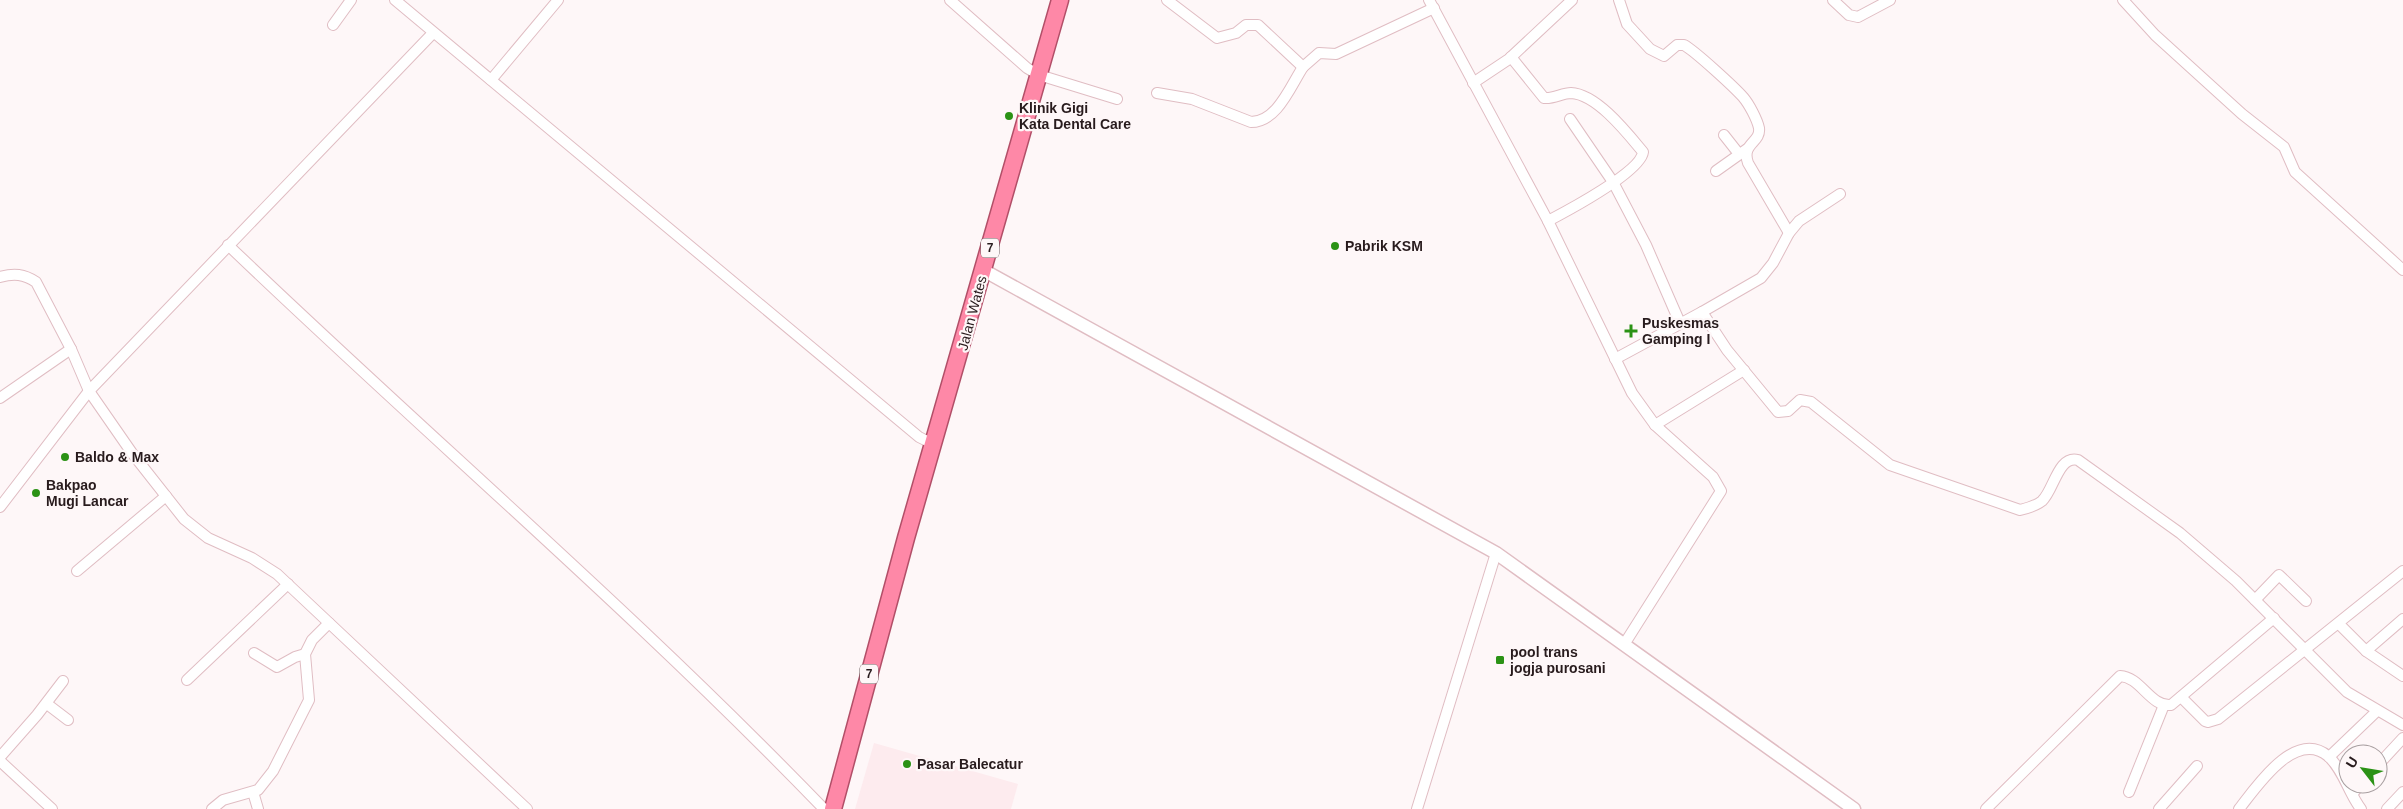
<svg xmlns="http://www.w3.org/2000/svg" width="2403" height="809" font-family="Arial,sans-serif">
  <rect width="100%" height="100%" fill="#fef7f8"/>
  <path fill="#fdebee" d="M874,743L1018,784L1011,809H855Z"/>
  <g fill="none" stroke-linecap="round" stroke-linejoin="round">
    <defs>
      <g id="minor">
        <path d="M395,0L919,437L933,444"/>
        <path d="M950,0L1027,68L1039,75L1117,99"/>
        <path d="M1167,0L1217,38L1236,33L1246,25H1258L1303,67L1319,53L1336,54L1434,8"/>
        <path d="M1429,0L1548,221L1632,393L1655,425L1713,477L1721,491L1625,643"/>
        <path d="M1619,0L1627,24L1650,49L1664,56L1677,45H1684C1695,51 1734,87 1743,97C1749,104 1757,119 1759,128C1761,143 1741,143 1748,163L1789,233"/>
        <path d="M1833,0L1849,15L1858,17L1890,0"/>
        <path d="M2123,0L2155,35L2242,114L2284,147L2295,172L2403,270"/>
        <path d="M333,25L351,0"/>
        <path d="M1511,57L1544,98C1554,99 1562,93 1571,93C1597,94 1628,134 1643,152C1641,172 1567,211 1548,221"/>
        <path d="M491,80L558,0"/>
        <path d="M1473,83L1509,59L1572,0"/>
        <path d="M1157,93L1192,99L1251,122C1277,122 1290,87 1303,67"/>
        <path d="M1570,119L1613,182L1646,245L1680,323"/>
        <path d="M1724,135L1739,154"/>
        <path d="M1716,171L1747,149"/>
        <path d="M228,245C425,434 634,612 824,809"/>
        <path d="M0,277C14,273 24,274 36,282L71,349L89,391L132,453L184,519L208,538L252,558L277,574L527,809"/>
        <path d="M1702,312L1761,278L1773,263L1789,233L1799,221L1840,194"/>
        <path d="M1615,359L1702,312L1727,350L1778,412L1788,411L1800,400L1811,402L1890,465L2020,510C2028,508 2036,506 2042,501C2054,490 2058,455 2078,460L2180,533L2236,581L2347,692L2403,725"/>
        <path d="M0,398L71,349"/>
        <path d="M1655,425L1744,370"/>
        <path d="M0,507L89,391L433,33"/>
        <path d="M77,571L166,496"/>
        <path d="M2255,600L2279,575L2306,601"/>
        <path d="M2339,624L2366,651L2403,676"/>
        <path d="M2366,651L2403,619"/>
        <path d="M254,653L277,667L295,657L305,654"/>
        <path d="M187,680L288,584"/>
        <path d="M2181,697L2205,721L2208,722L2218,719L2403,571"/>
        <path d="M47,704L68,720"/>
        <path d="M0,757L37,715L63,681"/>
        <path d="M2329,757L2377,711"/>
        <path d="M0,761L52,809"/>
        <path d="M2378,765L2403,738"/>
        <path d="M253,792L258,809"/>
        <path d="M2129,792L2164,705"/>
        <path d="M2353,793L2361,784"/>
        <path d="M212,809L223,800L258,790L273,771L309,700L305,654L312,640L329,623"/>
        <path d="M1417,809L1496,553"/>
        <path d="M1986,809L2120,676C2141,677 2150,707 2171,705L2274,618"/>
        <path d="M2159,809L2197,766"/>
        <path d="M2239,809C2257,786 2295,729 2328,756C2343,769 2349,794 2361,809"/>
        <path d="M2387,809L2403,792"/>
      </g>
      <path id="tertiary" d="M983,270L1496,553L1854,809"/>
      <path id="trunk" d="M833,809L906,538L1060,0"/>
    </defs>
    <use href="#minor" stroke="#e0bdc3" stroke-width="12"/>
    <use href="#tertiary" stroke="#e0bdc3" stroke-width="15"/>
    <use href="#trunk" stroke="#b24f68" stroke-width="19"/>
    <use href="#minor" stroke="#fff" stroke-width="10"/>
    <use href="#tertiary" stroke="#fff" stroke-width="12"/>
    <use href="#trunk" stroke="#fe88a7" stroke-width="16"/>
  </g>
  <g fill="#2b9215" stroke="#fef7f8" stroke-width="2">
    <circle cx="1009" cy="116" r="5"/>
    <circle cx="1335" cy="246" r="5"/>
    <path d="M1628.5 323.5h5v5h5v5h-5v5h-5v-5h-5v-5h5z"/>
    <circle cx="65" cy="457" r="5"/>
    <circle cx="36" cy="493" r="5"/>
    <rect x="1495" y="655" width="10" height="10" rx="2.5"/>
    <circle cx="907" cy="764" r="5"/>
  </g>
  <g text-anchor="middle" stroke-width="4.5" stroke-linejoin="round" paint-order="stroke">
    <g fill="#fef7f8" stroke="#685d5f" stroke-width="1">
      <rect x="981" y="238.5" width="18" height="19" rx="4"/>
      <rect x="860" y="664.5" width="18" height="19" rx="4"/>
    </g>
    <g font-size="12" font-weight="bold" fill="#281b1d">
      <text x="990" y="252">7</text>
      <text x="869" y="678">7</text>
    </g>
    <g font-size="14" font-weight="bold" fill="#281b1d" stroke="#fef7f8" text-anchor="start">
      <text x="1019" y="113">Klinik Gigi<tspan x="1019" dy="16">Kata Dental Care</tspan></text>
      <text x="1345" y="251">Pabrik KSM</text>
      <text x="1642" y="328">Puskesmas<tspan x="1642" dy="16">Gamping I</tspan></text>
      <text x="75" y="462">Baldo &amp; Max</text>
      <text x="46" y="490">Bakpao<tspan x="46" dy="16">Mugi Lancar</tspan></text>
      <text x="1510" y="657">pool trans<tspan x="1510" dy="16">jogja purosani</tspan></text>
      <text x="917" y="769">Pasar Balecatur</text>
    </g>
    <g font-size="14" fill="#281b1d" stroke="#fef7f8">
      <text transform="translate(972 313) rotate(-75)" y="5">Jalan Wates</text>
    </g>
  </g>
  <g transform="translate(2363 769) rotate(301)"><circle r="24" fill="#fef7f8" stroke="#a89fa0"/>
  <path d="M0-4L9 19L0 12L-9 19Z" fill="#2b9215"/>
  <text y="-8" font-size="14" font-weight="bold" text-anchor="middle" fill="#281b1d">U</text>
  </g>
</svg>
